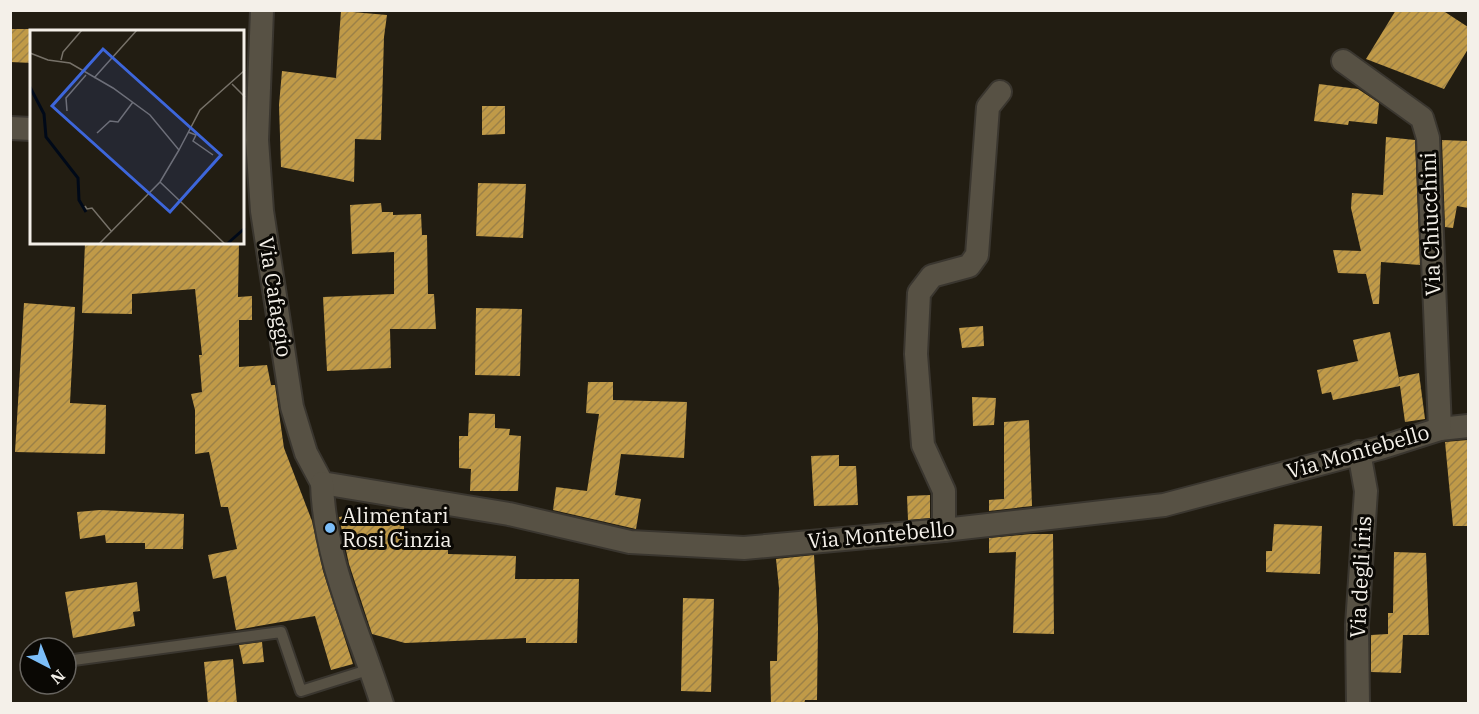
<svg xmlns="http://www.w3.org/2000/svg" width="1479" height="714" font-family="'IBM Plex Serif',serif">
  <defs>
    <pattern id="building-hatch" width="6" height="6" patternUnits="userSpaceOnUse" patternTransform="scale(1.5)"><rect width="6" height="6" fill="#c09a48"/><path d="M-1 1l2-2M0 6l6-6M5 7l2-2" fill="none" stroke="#9c8147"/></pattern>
  </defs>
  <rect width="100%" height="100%" fill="#221d12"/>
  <g fill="url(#building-hatch)">
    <path d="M1396,10H1442L1468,27V49L1444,89L1366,59Z"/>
    <path d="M341,11L387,15L384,37L381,140L355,139L354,182L281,167L279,105L282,71L336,78Z"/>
    <path d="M10,29H32V63L10,62Z"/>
    <path d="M1319,84L1358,89L1379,103L1377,124L1349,121L1348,125L1314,121Z"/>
    <path d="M482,106H505V134L482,135Z"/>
    <path d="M1386,137L1415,140L1420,265L1381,262L1379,304H1373L1366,274L1338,273L1333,250L1361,251L1351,208L1352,193L1383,195Z"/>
    <path d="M1442,140L1468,141V208L1457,206L1453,228L1445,227Z"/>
    <path d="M478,183L526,184L523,238L476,236Z"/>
    <path d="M381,203L382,212H393V215L421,214L422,235H427L428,294H434L436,329H390L391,368L327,371L323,297L394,294V252L352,254L350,205Z"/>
    <path d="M85,243H239L238,297L252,296V320H239V367L267,365L271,385H275L284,448L312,521L323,571L353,664L331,670L315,616L236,630L226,576L213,579L208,555L237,549L228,507H221L209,452L195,454V410L191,394L202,392L199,355H202L195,289L132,294V314L82,313Z"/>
    <path d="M24,303L75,307L70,403L106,405L105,454L15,452Z"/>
    <path d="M476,308L522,309L520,376L475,375Z"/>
    <path d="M983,326L984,346L962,348L959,328Z"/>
    <path d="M1390,332L1400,384L1399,377L1419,373L1425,419L1405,422L1400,386L1333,400L1331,392L1322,394L1317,370L1358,361L1353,340Z"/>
    <path d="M588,382H613V400L687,402L684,458L621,454L615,495L641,499L636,529L553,510L556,487L587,491L599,414L586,413Z"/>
    <path d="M972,397L996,398L994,425L973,426Z"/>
    <path d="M469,413L495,414V428L510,429L509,435L521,436L518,491H470L471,469L459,468V436H468Z"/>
    <path d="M1029,420L1032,506L989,511V500L1004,499V422Z"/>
    <path d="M1468,440V526H1453L1445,442Z"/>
    <path d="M839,455V466H856L858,505L814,506L811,456Z"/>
    <path d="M930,495V518L908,520L907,496Z"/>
    <path d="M391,509L392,514H404V548L448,550V554L516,556L515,579H579L577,643H526V638L405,643L372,634L349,564L339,517Z"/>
    <path d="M100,510L184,514L183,549H145V543H106L105,535L80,539L77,512Z"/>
    <path d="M1274,524L1322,526L1320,574L1266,572V551H1272Z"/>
    <path d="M1031,534H1053L1054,634L1013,633L1016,552L989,553V538Z"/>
    <path d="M1394,552L1426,553L1429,635H1403L1401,673L1371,672V635L1388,634V613H1393Z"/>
    <path d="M814,555L818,628L817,700H805L804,704H771L770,661H777L779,588L776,559Z"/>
    <path d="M137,582L140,611L133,612L135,626L73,638L65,592Z"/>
    <path d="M683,598L714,599L711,692L681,691Z"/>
    <path d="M262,642L264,662L243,664L239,645Z"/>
    <path d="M233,659L237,704H208L204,662Z"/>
  </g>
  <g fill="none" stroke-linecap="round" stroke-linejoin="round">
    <defs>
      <path id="service" d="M66,661L281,632L301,691L371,669"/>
      <g id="minor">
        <path d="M262,10L257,140L262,211L292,407L306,453L322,483L509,514L630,542L744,548L944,530L1164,505L1380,448L1440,429L1468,426"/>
        <path d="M1343,61L1422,118L1428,138L1440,429"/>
        <path d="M10,128L32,129"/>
        <path d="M322,483C324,560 359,631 382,704"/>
        <path d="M944,530V491L923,445L916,354L919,293L932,276L969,266L977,255L988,107L1000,92"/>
        <path d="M1358,704L1357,625L1366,491L1359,452"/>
      </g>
    </defs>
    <use href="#service" stroke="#3a362f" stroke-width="14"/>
    <use href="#minor" stroke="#3a362f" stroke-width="26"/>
    <use href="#service" stroke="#575144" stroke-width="10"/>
    <use href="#minor" stroke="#575144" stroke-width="22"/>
  </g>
  <circle fill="#7cbef9" stroke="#0a0804" stroke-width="2" cx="330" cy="528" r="6"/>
  <g text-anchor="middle" stroke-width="6" stroke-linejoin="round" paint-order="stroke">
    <g font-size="21" fill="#f4f0e9" stroke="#0a0804">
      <text transform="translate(1431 224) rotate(-92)" y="7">Via Chiucchini</text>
      <text transform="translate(275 297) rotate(81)" y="7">Via Cafaggio</text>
      <text transform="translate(1358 452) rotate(-16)" y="7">Via Montebello</text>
      <text transform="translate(881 535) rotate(-5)" y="7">Via Montebello</text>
      <text transform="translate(1361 577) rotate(-87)" y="7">Via degli iris</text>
    </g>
    <g font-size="21" fill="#f4f0e9" stroke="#0a0804" text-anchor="start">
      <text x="342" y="523">Alimentari<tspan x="342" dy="24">Rosi Cinzia</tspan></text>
    </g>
  </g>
  <g transform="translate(30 30)">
    <rect width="214" height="214" fill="#221d12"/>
    <path fill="none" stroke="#000918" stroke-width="3" d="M0,57L14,84L16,107L48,148L49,170L56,182M197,214L215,198"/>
    <path fill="none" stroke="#767168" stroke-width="1.5" d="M0,23L18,30L40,33L83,58L120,85L149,120L130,152L69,214M31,30L33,22L52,0M64,48L107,0M202,54L215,67M37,81L36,68L56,45M158,102L166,105L163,111L183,125M67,103L80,91L88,92L103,72M149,120L170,80L215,40M130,152L195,214M55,176L57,179L62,178L82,202"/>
    <path fill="#3d66db" fill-opacity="0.15" stroke="#3d66db" stroke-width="3" d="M73,19L191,125L140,182L22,76Z"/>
    <rect width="214" height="214" fill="none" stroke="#f4f0e9" stroke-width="3"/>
  </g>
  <rect width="1479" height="714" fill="none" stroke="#f4f0e9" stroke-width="24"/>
  <g transform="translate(48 666) rotate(138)"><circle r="28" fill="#0a0804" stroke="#686560" stroke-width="1.5"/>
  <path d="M0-4.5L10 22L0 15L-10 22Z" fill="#7cbef9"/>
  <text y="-9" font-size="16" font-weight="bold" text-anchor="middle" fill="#f4f0e9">N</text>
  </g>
</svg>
